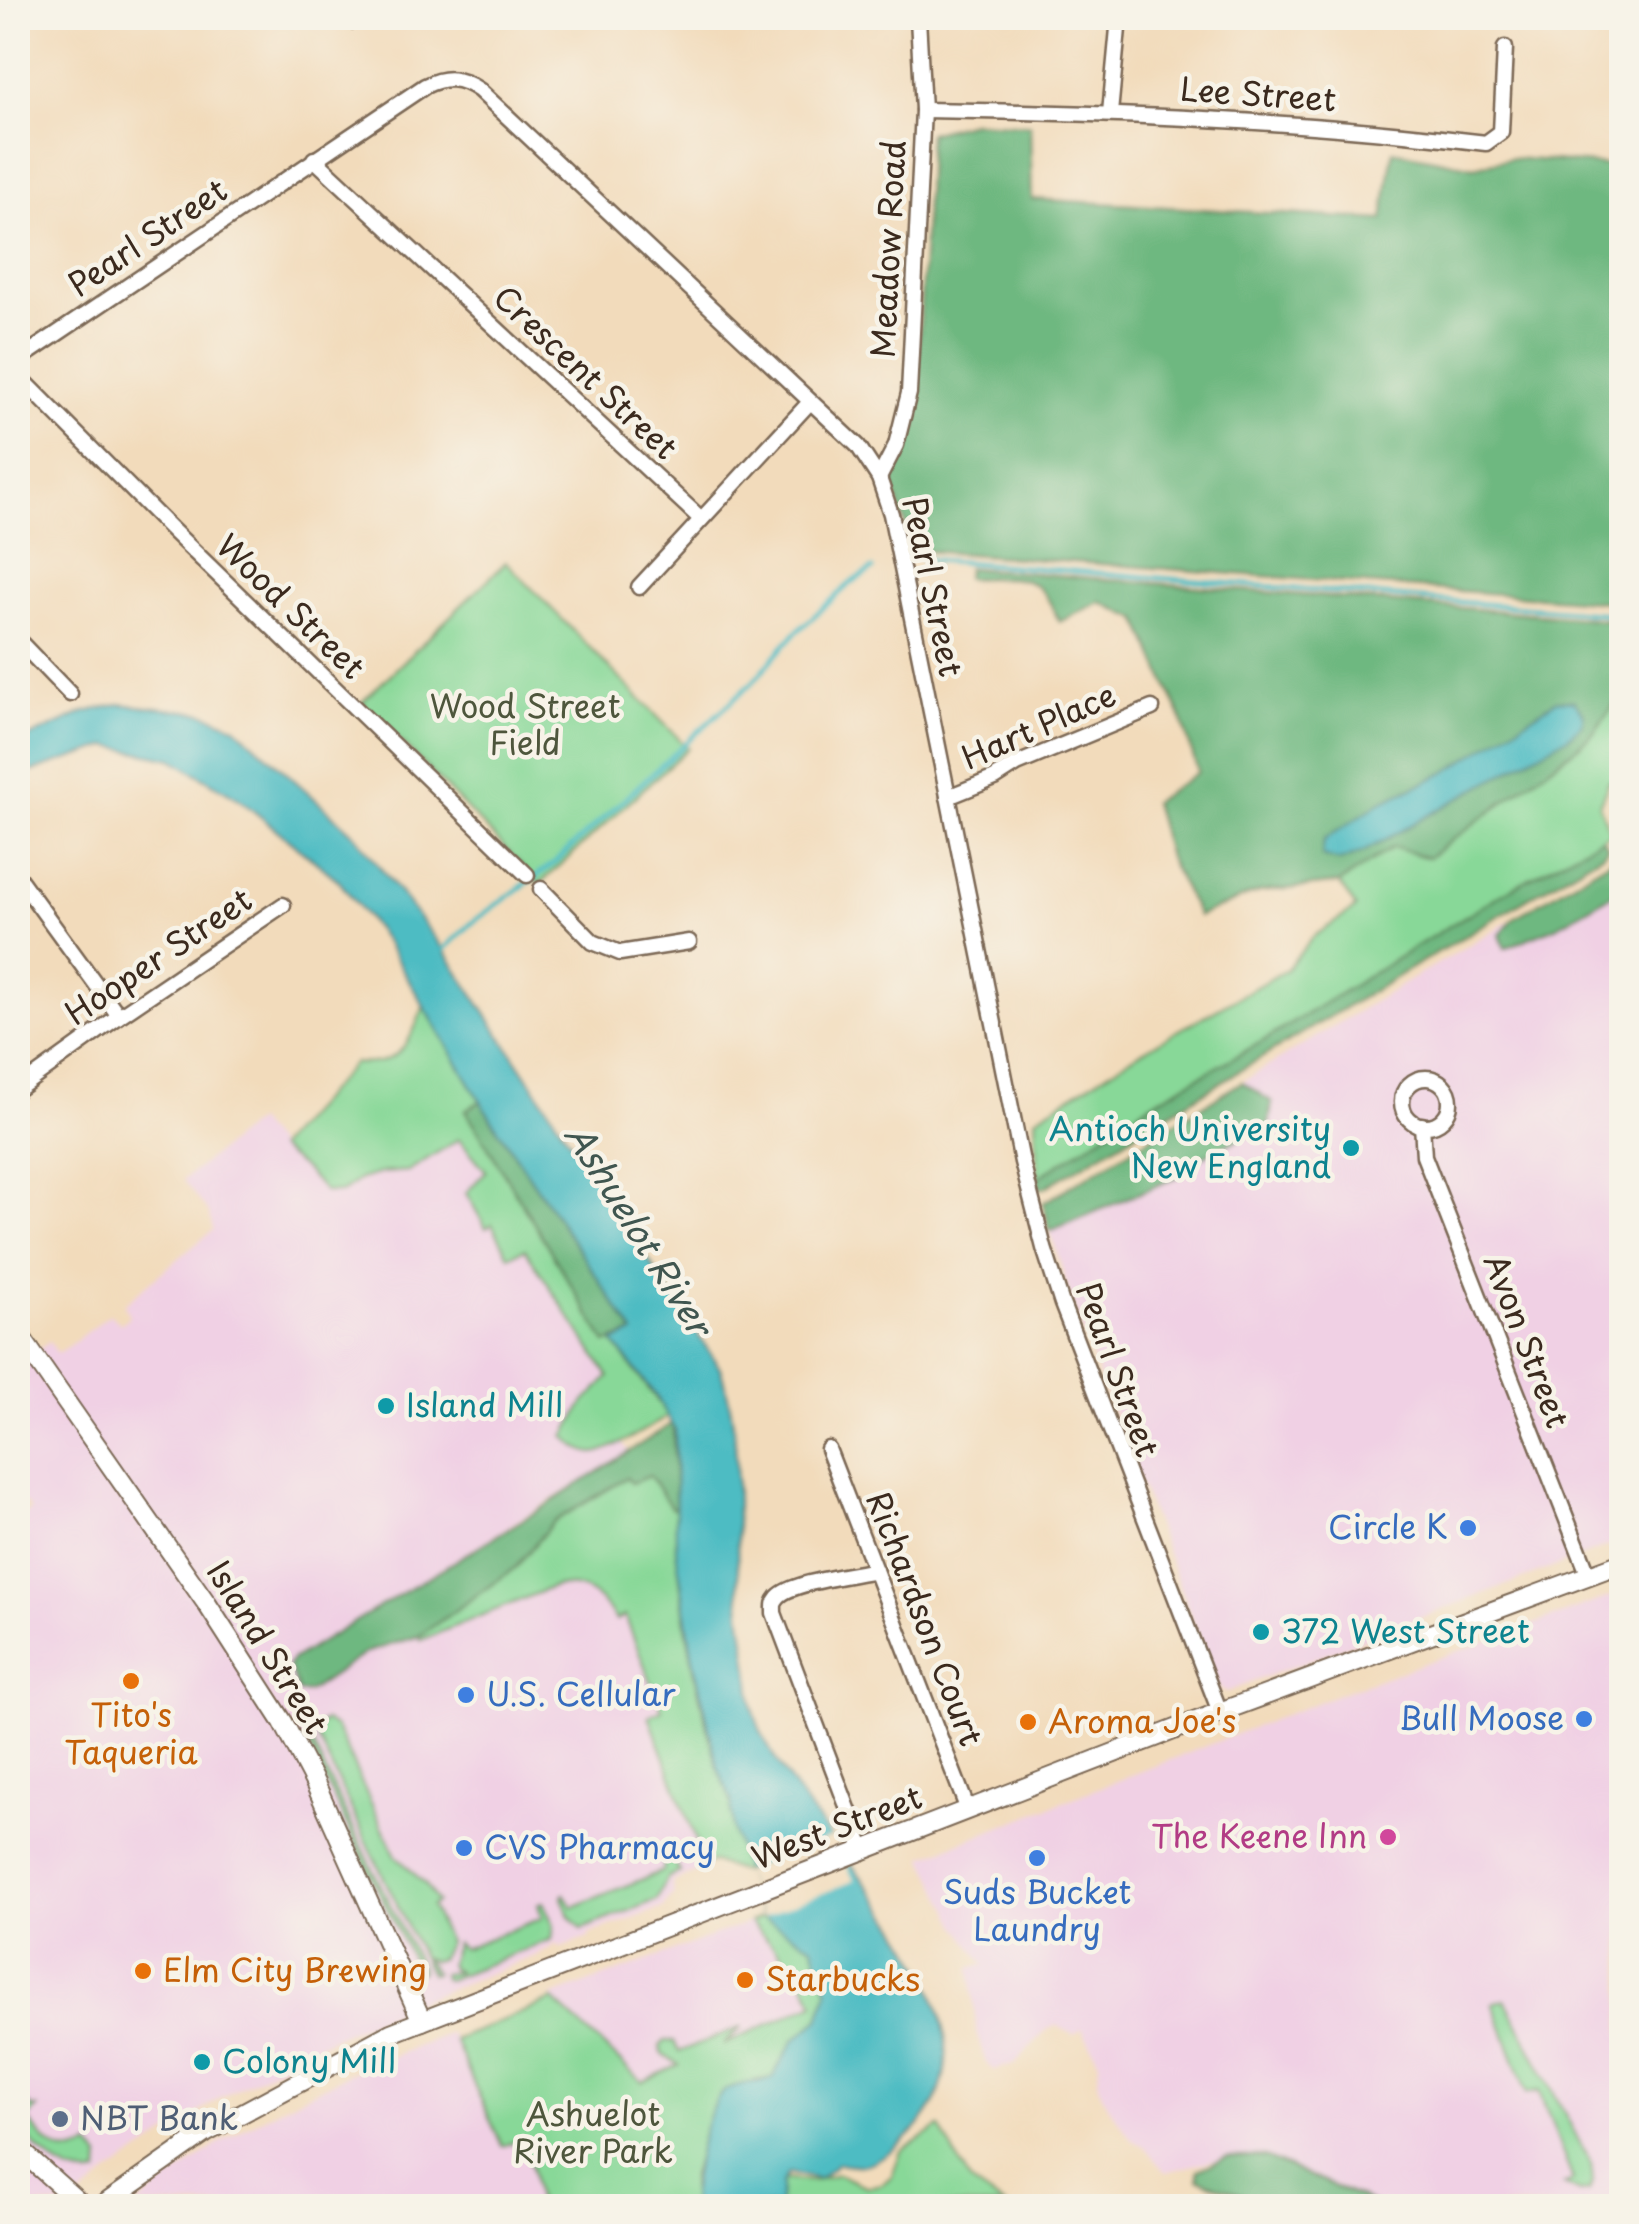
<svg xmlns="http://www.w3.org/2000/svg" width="1639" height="2224" font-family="'Playpen Sans',sans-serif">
  <rect width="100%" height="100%" fill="#f7f3e8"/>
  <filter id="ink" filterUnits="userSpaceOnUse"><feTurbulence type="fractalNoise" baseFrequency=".01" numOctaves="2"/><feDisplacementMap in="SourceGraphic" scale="20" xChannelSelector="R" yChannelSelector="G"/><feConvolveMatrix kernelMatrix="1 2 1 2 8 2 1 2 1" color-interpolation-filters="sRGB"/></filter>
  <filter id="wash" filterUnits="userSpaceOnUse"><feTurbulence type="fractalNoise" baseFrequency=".0048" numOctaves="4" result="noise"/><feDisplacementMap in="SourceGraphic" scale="40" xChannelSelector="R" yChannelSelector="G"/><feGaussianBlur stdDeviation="2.25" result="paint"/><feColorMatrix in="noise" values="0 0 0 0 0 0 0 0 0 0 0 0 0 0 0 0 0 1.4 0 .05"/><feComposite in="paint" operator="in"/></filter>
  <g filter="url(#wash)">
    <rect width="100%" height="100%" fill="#f2dbbb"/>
    <g fill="#f0d0e4">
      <path d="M1621,889V1541L1226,1692L1218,1687L1078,1320L1050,1231L1183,1174L1192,1162L1269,1124L1258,1091L1242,1082L1370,1004L1514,918L1500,935L1530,939Z"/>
      <path d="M256,1121L282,1153L305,1170L325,1192H341L360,1179L381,1173L408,1171L458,1139L486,1171V1227L492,1223L525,1249L610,1377L605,1451L621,1441L629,1452L292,1660L308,1692L367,1652L419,1636L422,1640L555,1586L574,1584L601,1597L616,1619L625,1616L662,1711L649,1717L707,1868L672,1882L674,1894L662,1908L589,1934V1938L560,1948L556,1944L538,1955L430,1996L330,2039L220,2098L110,2173L71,2206H18V1521L31,1509L18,1497V1367L49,1341L58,1354L110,1314L121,1324L129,1316L124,1304L213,1230L209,1213L183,1180Z"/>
      <path d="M1621,1593V2206H1380L1265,2157H1227L1165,2172L1144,2146L1133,2141L1107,2105L1098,2085L1099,2061L1082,2029L1074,2035L1056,2025L1045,2031L1015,2063L994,2070L986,2063L977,2034L970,1968L985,1965L959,1928L923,1857L1341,1693Z"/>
      <path d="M750,1922L798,1971L816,2003L642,2082L551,1997Z"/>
      <path d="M450,2033L502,2146L519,2140L531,2167L538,2206H135L218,2144L288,2104L349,2074Z"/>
    </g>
    <g fill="#88d898" stroke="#62815b" stroke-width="2.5">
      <path d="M506,562L688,748L540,884L362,702Z"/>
      <path d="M1617,701L1621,702V788L1609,781L1599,805L1611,833L1498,896L1260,1043L1148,1105L1038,1178L1036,1118L1137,1054L1286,970L1313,937L1356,908L1339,883L1393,847L1428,857L1589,738Z"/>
      <path d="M424,1006L481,1101L466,1110L606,1343L613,1342L669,1416C657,1423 605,1455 593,1453C582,1452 571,1443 565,1436L584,1403L609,1377L525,1249L509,1256L492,1224L486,1228L466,1193L486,1171L459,1139L408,1171L381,1173L360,1179L341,1192H325L305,1170L277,1148L354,1063C400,1068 409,1043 424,1006Z"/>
      <path d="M650,1476L672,1508L676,1506C676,1593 694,1683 718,1767C721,1779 730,1790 732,1803C736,1826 738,1847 745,1871L742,1872L713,1862L705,1864L649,1716L662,1710L625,1616L616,1620C600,1596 585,1584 555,1586L421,1640L419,1636L516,1567L553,1522L628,1477Z"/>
      <path d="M325,1721L336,1728L396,1856L426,1885L437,1902L431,1906L448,1942L440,1959L432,1961L425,1958L435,1973L431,1974L427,1968L313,1729Z"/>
      <path d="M309,1737L422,1971L418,1973L309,1747Z"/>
      <path d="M670,1853L680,1872L668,1877L657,1900L582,1929L570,1916L562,1898L564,1894L573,1907L663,1871L665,1858Z"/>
      <path d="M543,1902L554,1926L552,1939L447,1980L443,1979L442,1974L459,1972L451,1969L449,1963L456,1943L462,1949L542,1918L538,1904Z"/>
      <path d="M762,1917L813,1946L828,1991L819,2019L794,2040L772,2078L754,2081L713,2106L691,2178L692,2206H538L531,2167L520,2140L502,2146L454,2040L553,2000L642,2082L679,2065L662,2053L660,2046L665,2041H674L679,2052L742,2027L723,2045L815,2003L798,1971L750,1922Z"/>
      <path d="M1505,1999L1591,2164L1593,2181L1589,2191L1579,2192L1564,2184L1573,2180L1539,2091L1527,2093L1493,2003Z"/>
      <path d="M24,2100L32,2108H37L27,2120C50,2143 55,2162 90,2146L100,2158L99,2174C63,2182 42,2151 18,2129V2103Z"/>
      <path d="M940,2127L970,2182L1005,2206H768L779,2179L812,2181L837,2174L868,2187L882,2184L892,2176L901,2151Z"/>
    </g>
    <g fill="#6eb880" stroke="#54714f" stroke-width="2.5">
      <path d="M972,122L1030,125L1032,199L1383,220L1393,151L1474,167L1511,158L1621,166V603L914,550L890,479L916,403L929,133Z"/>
      <path d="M967,568L1621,621V702L1617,701L1589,738L1428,858L1393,847L1339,883L1258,892L1198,916L1168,857L1153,802L1198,772L1181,717L1138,619L1100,602L1059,622C1038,567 1017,580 966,578Z"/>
      <path d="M1602,838L1608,847L1603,853L1044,1188H1039L1038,1178L1148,1105L1260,1043L1498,896Z"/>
      <path d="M1614,858L1621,871V889L1558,926L1505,948L1500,935L1514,918Z"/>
      <path d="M1242,1082L1272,1102L1269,1124L1192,1162L1184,1174L1050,1231L1043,1203Z"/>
      <path d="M481,1101L492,1120L634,1333L606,1343L466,1110Z"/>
      <path d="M673,1423L676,1506L672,1509L650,1476L631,1483L627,1478L553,1522L516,1567L419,1636L367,1652L308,1692L299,1693L288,1665L292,1660L547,1505Z"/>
      <path d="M1227,2157H1265L1380,2206H1273L1198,2179V2170Z"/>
    </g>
    <g fill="#4dbcc3" stroke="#447370" stroke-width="2.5">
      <path d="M1557,700L1574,701L1584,714L1582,724L1568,737L1363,852L1340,861L1322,856L1324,840L1381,802L1445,773Z"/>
      <path d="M119,704L203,713L235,726L355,835L444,950L720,1368C745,1437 733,1514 739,1587C740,1612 745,1637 748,1662C751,1679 750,1698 755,1715C791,1832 1022,1997 921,2123C910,2137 879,2164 861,2165C853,2166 845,2164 838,2163L818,2179L788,2173L782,2183L779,2206H691C691,2181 704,2103 727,2089C741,2081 759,2084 772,2078L794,2040L819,2019L828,1991L813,1946L762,1917L744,1868L733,1830L731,1800L718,1768L692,1654L676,1550L675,1430L655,1394L613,1342L634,1333L492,1120L384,939L338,880L239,799L172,759L109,746L18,776V737L28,738L85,712Z"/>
    </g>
    <path fill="#f2dbbb" d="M834,1836L854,1881L762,1917L744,1871Z"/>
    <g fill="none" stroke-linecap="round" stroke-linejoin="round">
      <g stroke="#4dbcc3" stroke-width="5">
        <path d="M923,559L1622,615"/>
        <path d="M442,951L473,922L553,864L754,681L793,635L852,582L873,569"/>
      </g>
    </g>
  </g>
  <g filter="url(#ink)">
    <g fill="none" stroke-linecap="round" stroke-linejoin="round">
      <defs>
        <g id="minor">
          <path d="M330,18L352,21"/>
          <path d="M923,110C1111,113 1299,120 1486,143L1501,132L1505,48"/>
          <path d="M1110,113L1119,18"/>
          <path d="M314,159L701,519"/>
          <path d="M18,360L425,86C445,76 460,77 479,90L858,446L879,478L891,514L1022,1162L1044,1248L1062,1304L1220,1712"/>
          <path d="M18,375L172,530L527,875"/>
          <path d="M879,478L896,445L909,393L923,110L918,18"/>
          <path d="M639,587L810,402"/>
          <path d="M18,640L70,694"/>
          <path d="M948,797L995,778L1017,764L1152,708"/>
          <path d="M18,877L119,1016"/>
          <path d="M541,889L593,942L620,953L689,942"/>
          <circle cx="1426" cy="1102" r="24"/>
          <path d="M18,1089L119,1016L283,905"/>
          <path d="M1422,1125L1424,1156L1589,1576"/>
          <path d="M828,1449L968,1810"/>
          <path d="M864,1851L774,1613C774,1605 773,1603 778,1597C791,1582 854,1575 875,1570"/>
        </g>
        <g id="tertiary">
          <path d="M18,1333L207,1604L283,1722L315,1783L422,2021"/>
          <path d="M18,2148L83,2206"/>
          <path d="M102,2206L207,2132L391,2033L1220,1712L1622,1563"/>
        </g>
      </defs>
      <use href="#minor" stroke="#7b6855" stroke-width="19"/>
      <use href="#tertiary" stroke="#7b6855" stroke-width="22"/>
      <use href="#minor" stroke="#fff" stroke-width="14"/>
      <use href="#tertiary" stroke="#fff" stroke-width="18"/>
    </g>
  </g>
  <g fill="#0f9aa8" stroke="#f7f3e8" stroke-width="4">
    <circle cx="1351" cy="1148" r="10"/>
    <circle cx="386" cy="1406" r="10"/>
    <circle cx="1261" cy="1632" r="10"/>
    <circle cx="202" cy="2062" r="10"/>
  </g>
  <g fill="#3f7fe0" stroke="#f7f3e8" stroke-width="4">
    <circle cx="1468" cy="1528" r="10"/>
    <circle cx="466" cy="1695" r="10"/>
    <circle cx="1584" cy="1719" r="10"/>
    <circle cx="464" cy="1848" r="10"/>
    <circle cx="1037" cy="1858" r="10"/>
  </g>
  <g fill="#e8710a" stroke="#f7f3e8" stroke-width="4">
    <circle cx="131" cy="1681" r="10"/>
    <circle cx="1028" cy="1722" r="10"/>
    <circle cx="143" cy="1971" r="10"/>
    <circle cx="745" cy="1980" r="10"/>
  </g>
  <circle fill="#d1479c" stroke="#f7f3e8" stroke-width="4" cx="1388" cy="1837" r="10"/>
  <circle fill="#5c6f8a" stroke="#f7f3e8" stroke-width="4" cx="60" cy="2119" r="10"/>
  <g text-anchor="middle" stroke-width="9" stroke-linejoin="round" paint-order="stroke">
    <g font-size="32" fill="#3b2a1e" stroke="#f7f3e8">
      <text transform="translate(1258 95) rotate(4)" y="11">Lee Street</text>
      <text transform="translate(148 238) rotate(-34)" y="11">Pearl Street</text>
      <text transform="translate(889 249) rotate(-87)" y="11">Meadow Road</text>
      <text transform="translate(585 373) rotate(43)" y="11">Crescent Street</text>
      <text transform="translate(932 587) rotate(78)" y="11">Pearl Street</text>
      <text transform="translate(290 607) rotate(44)" y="11">Wood Street</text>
      <text transform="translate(1039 727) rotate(-24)" y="11">Hart Place</text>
      <text transform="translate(159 957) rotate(-34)" y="11">Hooper Street</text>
      <text transform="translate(1526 1341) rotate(69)" y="11">Avon Street</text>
      <text transform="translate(1117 1370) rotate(70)" y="11">Pearl Street</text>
      <text transform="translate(924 1619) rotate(69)" y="11">Richardson Court</text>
      <text transform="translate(267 1648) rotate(58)" y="11">Island Street</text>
      <text transform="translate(837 1828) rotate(-21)" y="11">West Street</text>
    </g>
    <g font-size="32" fill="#4e563c" stroke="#f7f3e8">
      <text x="525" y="718">Wood Street<tspan x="525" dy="37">Field</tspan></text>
      <text x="593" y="2126">Ashuelot<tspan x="593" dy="37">River Park</tspan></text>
    </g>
    <g font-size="32" fill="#0d838f" stroke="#f7f3e8" text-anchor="start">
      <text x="1331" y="1141" text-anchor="end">Antioch University<tspan x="1331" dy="37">New England</tspan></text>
      <text x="406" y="1417">Island Mill</text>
      <text x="1281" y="1643">372 West Street</text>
      <text x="222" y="2073">Colony Mill</text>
    </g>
    <g font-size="32" fill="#366cbe" stroke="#f7f3e8" text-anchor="end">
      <text x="1448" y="1539">Circle K</text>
      <text x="486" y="1706" text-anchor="start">U.S. Cellular</text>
      <text x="1564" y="1730">Bull Moose</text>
      <text x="484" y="1859" text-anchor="start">CVS Pharmacy</text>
      <text x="1037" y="1904" text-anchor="middle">Suds Bucket<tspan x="1037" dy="37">Laundry</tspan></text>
    </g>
    <g font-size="32" fill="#c56008" stroke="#f7f3e8" text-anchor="start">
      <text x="131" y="1727" text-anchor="middle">Tito's<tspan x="131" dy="37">Taqueria</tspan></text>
      <text x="1048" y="1733">Aroma Joe's</text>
      <text x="163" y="1982">Elm City Brewing</text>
      <text x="765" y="1991">Starbucks</text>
    </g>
    <g font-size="32" fill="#b23c85" stroke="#f7f3e8" text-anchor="end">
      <text x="1368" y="1848">The Keene Inn</text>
    </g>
    <g font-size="32" fill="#4e5e75" stroke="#f7f3e8" text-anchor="start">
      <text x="80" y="2130">NBT Bank</text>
    </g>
    <g font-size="35" font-style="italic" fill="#405650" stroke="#f7f3e8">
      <text transform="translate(638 1230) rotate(58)" y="12">Ashuelot River</text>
    </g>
  </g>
  <rect width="1639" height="2224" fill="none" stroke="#f7f3e8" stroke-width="60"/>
</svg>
